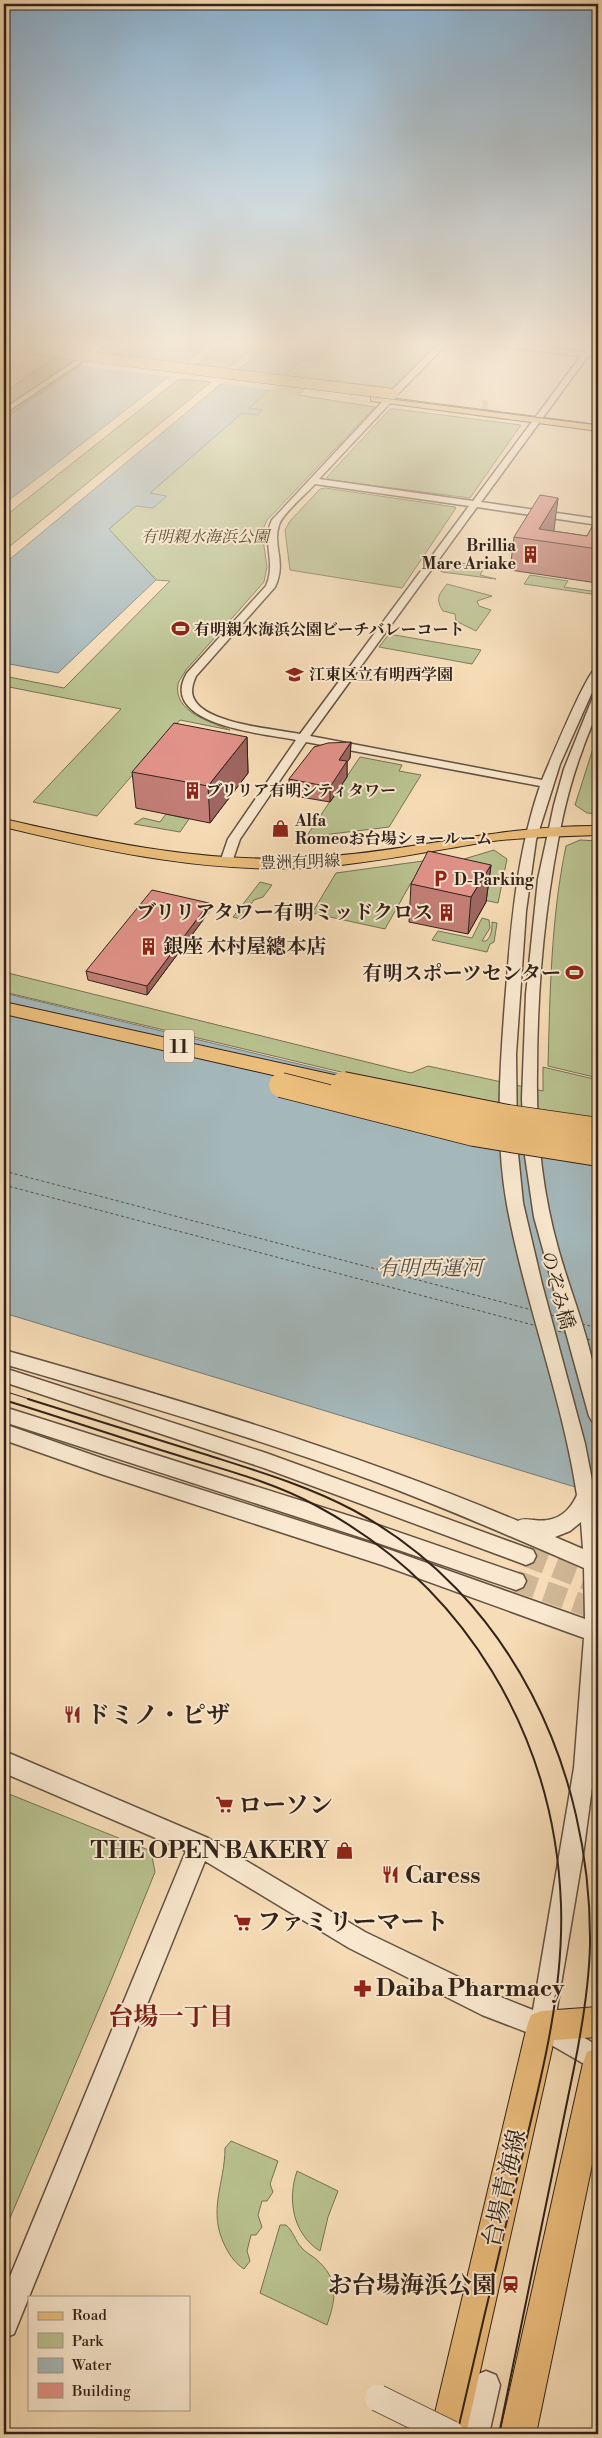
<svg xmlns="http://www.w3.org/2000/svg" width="602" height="2438" font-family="'Libre Bodoni','Noto Serif JP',serif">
  <rect width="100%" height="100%" fill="#f7ddb7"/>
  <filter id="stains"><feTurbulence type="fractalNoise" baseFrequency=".004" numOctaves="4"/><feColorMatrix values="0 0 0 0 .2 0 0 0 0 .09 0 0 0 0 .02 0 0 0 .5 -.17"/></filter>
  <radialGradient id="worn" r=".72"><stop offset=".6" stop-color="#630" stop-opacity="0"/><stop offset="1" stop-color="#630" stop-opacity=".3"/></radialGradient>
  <g fill="#b9c290" stroke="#767254">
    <path d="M81,344H110L4,418V393L45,364Z"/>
    <path d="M223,344H258L227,369L196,365Z"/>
    <path d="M320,344H436L393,388L315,379L298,395L375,407L267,520L262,532L267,567L264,582L186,670C184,674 179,680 178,684C173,712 211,722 230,730L180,720L97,816L33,802L121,709L4,686V676L64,688L170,581L156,580L109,529L302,360L317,362L321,358L306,356Z"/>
    <path d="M179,379L211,382L4,551V517Z"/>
    <path d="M390,409H395L521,425L470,498L330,480L327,477Z"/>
    <path d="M325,488L455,507L456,508L402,588L290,570L285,530L290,521L320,489Z"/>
    <path d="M445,560L479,566L484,568L480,575L496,579L442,572L438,569Z"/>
    <path d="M530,575L568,581L564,587L598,592V595L524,584Z"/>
    <path d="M447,584L492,596L477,601L479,606L491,610L476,631L456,621L455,614L443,611C435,599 439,594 447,584Z"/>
    <path d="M389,634L481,650L472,664L379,647Z"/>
    <path d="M598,733V814L587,813L575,805Z"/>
    <path d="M360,757L402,765L399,771L421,775L389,827L306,837Z"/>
    <path d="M166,814L189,819L180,832L134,824L143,818L160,822Z"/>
    <path d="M580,840L598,841V1078L548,1066C550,992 551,918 566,846Z"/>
    <path d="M494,850L507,859L498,903L436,890L464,859Z"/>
    <path d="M423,861V883L412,881L385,929L312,913L336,873Z"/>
    <path d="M260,882L272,885L263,897L254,900L240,919L233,917Z"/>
    <path d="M482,918L489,920L490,928L482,941H486C492,935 492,930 492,922L497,923L494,942L490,944L487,952L432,940L438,931L472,938Z"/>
    <path d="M4,972L411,1073L428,1066L543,1091V1067L598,1080V1133L4,992Z"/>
    <path d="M4,1792L151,1851L155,1872L110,1983L4,2232Z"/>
    <path d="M231,2141L278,2161L270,2184L273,2192L267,2201H262L258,2215L262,2227L256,2235H251L247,2251L250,2261L244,2269C235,2263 230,2256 225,2246C207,2210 225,2184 225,2148Z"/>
    <path d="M297,2171L338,2191L328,2217L320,2251C293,2234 287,2200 297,2171Z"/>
    <path d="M280,2225H286C293,2231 295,2240 301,2247C305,2252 311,2255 316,2259C340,2280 336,2298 327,2325L260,2293Z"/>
  </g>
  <g fill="#a4b8bb" stroke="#767c7a">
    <path d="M112,344H211L4,504V419Z"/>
    <path d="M269,344H320L307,356L321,358L317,362L302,360L249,408L263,410L258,415L242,413L150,493L167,496L153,508L136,506L109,529L156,580L58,673L4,663V564Z"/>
    <path d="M4,993L598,1136V1494L4,1313Z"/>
  </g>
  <g fill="#f7ddb7">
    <path d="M94,354L187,366L172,377L77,365Z"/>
    <path d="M232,371L285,378L272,390L218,383Z"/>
  </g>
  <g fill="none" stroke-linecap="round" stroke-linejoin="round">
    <g stroke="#544f4a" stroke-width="1" stroke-dasharray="3 2.5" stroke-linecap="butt">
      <path d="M4,1171L532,1310"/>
      <path d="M4,1185L537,1326"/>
      <path d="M551,1315L564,1319"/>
      <path d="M582,1324L598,1328"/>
      <path d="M553,1330L566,1333"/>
      <path d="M587,1339L598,1342"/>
    </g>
    <g stroke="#d0b897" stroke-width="21" stroke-dasharray="21 10" stroke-linecap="butt">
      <path d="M526,1556L598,1584"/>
      <path d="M516,1581L598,1610"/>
    </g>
    <path stroke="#d0b897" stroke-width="10" stroke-dasharray="10 5" stroke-linecap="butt" d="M482,405L488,406"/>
    <defs>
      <g id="minor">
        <path d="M100,344H108L4,414V409Z"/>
        <path d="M439,344H447L396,396H390V392Z"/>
        <path d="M495,344H515L584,352L590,344H596L590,352L598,355L588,356L481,502L598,519V525L477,507L310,736L542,780C549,764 588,668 598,666V679L560,764L536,840L526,911L516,1054L517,1144L523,1203L542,1284L585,1444L598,1511V1742L584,1848L555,2020L598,2046V2072L534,2035L482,2015L349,1948L205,1861L14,2334L4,2338V2291L186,1851L4,1773V1751L208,1838L365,1932L498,1996L533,2010L574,1768L584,1638L382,1565L104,1475L4,1440V1424L104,1459L382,1547L585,1619L584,1568C514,1538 444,1507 371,1480C251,1436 127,1400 4,1364V1350C178,1399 351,1451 518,1521C524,1518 528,1520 534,1520C555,1523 569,1513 577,1495C562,1396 525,1303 507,1205C495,1138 500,1068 505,1002C511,928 516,856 540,786L306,742L240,839L232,862L230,865H222L220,862L228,839L296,740C267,734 156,725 187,673L266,586C277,561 261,542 272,520L385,399L392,401L319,479L473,501L581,356L498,346ZM315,484L469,506L300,734C275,729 206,724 194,699C190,691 193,683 196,676L275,587C287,561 272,547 279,525C282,514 306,494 315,484ZM581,1522L583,1549L555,1537L570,1531Z"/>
        <path d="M598,694C599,714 588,732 582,751C574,772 568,794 563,816C545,900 537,987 537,1072C536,1131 542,1191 558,1248C574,1306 602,1363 598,1424L592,1421L589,1416L534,1217L524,1149L522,1098L526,994L538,879L554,805L564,769L593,697Z"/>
        <path d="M4,1368L266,1453L533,1550L536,1556L533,1562L526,1565L264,1468L4,1382Z"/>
        <path d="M4,1407L372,1523L523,1575L526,1581L523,1587L516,1590L372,1541L4,1422Z"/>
        <path d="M486,2371L496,2375L500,2385L489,2434H461L476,2375Z"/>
      </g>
      <g id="major">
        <path d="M374,396L598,425V431L371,401V397Z"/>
        <path d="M4,819C108,843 211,865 319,857C414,851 501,825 598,826V835C563,836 528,837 493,841C435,850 379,862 321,867C213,875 108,852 4,827Z"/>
        <path d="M598,2007V2037L554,2040L466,2434H430L527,2026L531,2015L542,2011Z"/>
        <path d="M598,2048V2136L536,2434H500L583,2063L587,2052Z"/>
      </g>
      <path id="highway" d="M4,1002L343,1077L351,1079L354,1084L351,1089L343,1091L4,1014Z"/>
    </defs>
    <use href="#minor" stroke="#635140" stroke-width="3"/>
    <use href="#major" stroke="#322219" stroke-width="2"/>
    <use href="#highway" stroke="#322219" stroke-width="2"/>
    <use href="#minor" fill="#fae9d0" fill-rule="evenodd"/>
    <use href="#major" fill="#ecbe7c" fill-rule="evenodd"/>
    <use href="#highway" fill="#ecbe7c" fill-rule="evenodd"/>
    <g stroke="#322219" stroke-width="1">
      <path d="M4,350L598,425"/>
      <path d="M4,1391L32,1400"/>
    </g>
    <g stroke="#322219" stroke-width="2">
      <path d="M28,1399C87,1417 145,1436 204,1454C254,1470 306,1485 353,1510C511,1595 592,1770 590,1945C589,1987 582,2028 574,2068L499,2434"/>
      <path d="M4,1400C63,1418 121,1438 180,1456C225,1470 273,1482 315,1505C465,1585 555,1735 561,1905C564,1995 539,2087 518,2174C497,2261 477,2347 457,2434"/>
    </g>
    <defs>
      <path id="minor-bridge" d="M378,2398L451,2434"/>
      <path id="major-bridge" d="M4,346L393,394"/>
      <g id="highway-bridge">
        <path d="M343,1084L508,1117L598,1130"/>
        <path d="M281,1085L474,1134L598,1154"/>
      </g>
    </defs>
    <use href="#minor-bridge" stroke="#635140" stroke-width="28" stroke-linecap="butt"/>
    <use href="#major-bridge" stroke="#322219" stroke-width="11" stroke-linecap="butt"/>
    <use href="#highway-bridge" stroke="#322219" stroke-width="26" stroke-linecap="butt"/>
    <use href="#minor-bridge" stroke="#fae9d0" stroke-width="26"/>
    <use href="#major-bridge" stroke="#ecbe7c" stroke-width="10"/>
    <use href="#highway-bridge" stroke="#ecbe7c" stroke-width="24"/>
  </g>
  <g fill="#c27e76" stroke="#322219">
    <path d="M558,498L553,531L587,536L598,516V580L597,583L510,570L514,537Z"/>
    <path d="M247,737L248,773L210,823L136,808L132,772Z"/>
    <path d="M351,742L350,758L347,762V777L330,802L289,795V779Z"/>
    <path d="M491,865L486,902L468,934L409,922L411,884Z"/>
    <path d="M209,912L147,995L88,980L86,971Z"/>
  </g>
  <g fill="#9e6660" stroke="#322219">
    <path d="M558,498L554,530L547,542L539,529Z"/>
    <path d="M247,737L248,773L210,823L208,786Z"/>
    <path d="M351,742L350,758L347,762V777L330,802V787L339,760Z"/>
    <path d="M491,865L486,902L468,934L471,897Z"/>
    <path d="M209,903V912L147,995V986Z"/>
  </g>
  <g fill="#e19289" stroke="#322219">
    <path d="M540,495L558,498L539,529L587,536L598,516V549L514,537Z"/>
    <path d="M174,723L247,737L208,786L132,772Z"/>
    <path d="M351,742L339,760L347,761L330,787L289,779L314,747L328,743Z"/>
    <path d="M428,851L491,865L471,897L411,884Z"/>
    <path d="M152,890L209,903L147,986L86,971Z"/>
  </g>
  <linearGradient id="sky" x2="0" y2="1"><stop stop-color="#8db6d6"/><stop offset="0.5" stop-color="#fbf0df"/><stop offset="1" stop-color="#fbf0df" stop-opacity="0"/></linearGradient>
  <rect width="602" height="685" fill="url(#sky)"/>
  <defs>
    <symbol id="building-bare" viewBox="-9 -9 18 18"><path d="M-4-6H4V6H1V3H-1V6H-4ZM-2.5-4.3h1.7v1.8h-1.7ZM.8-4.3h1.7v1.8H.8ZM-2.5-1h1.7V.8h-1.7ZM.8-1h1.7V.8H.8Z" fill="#8f2418" stroke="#fae9d0" stroke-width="2.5" paint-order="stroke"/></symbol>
    <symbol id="stadium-bare" viewBox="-9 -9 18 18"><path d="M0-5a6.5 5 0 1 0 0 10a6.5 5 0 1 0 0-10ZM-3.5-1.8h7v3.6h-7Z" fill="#8f2418" stroke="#fae9d0" stroke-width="2.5" paint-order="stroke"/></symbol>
    <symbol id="school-bare" viewBox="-9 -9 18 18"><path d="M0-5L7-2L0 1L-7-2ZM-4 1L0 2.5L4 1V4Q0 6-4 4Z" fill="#8f2418" stroke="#fae9d0" stroke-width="2.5" paint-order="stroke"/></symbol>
    <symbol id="shop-bare" viewBox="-9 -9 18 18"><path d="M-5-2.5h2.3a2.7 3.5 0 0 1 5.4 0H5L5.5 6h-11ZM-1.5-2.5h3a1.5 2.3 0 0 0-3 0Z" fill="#8f2418" stroke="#fae9d0" stroke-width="2.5" paint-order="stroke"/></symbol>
    <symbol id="parking-bare" viewBox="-9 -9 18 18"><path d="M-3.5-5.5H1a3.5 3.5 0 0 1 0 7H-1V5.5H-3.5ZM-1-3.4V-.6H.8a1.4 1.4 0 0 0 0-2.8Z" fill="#8f2418" stroke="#fae9d0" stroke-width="2.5" paint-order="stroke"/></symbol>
    <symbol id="restaurant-bare" viewBox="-9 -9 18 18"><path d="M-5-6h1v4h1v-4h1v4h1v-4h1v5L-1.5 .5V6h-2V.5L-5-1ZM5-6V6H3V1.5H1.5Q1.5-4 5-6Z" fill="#8f2418" stroke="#fae9d0" stroke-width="2.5" paint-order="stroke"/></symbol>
    <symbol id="supermarket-bare" viewBox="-9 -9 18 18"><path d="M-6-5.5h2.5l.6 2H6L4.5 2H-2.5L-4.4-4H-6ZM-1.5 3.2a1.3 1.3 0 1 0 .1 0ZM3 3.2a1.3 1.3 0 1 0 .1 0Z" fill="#8f2418" stroke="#fae9d0" stroke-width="2.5" paint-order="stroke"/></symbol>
    <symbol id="pharmacy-bare" viewBox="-9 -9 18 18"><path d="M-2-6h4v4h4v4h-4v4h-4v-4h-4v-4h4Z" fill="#8f2418" stroke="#fae9d0" stroke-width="2.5" paint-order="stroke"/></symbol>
    <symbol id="station-bare" viewBox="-9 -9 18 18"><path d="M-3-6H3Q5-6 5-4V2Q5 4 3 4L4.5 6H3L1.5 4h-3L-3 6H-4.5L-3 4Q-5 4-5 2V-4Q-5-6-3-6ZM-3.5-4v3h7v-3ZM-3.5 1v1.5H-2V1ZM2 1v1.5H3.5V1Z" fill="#8f2418" stroke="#fae9d0" stroke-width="2.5" paint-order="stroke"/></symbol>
  </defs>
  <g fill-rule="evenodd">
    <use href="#building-bare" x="518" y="542" width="25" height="25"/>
    <use href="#stadium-bare" x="168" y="616" width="25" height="25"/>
    <use href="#school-bare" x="282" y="662" width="25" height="25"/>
    <use href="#building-bare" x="180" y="778" width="25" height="25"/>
    <use href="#shop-bare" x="268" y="816" width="25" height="25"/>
    <use href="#parking-bare" x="428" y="866" width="25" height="25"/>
    <use href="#building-bare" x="434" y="900" width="25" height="25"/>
    <use href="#building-bare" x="136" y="934" width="25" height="25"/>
    <use href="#stadium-bare" x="562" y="960" width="25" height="25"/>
    <use href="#restaurant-bare" x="60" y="1702" width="25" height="25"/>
    <use href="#supermarket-bare" x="212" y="1792" width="25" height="25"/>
    <use href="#shop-bare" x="332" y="1838" width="25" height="25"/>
    <use href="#restaurant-bare" x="378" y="1862" width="25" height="25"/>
    <use href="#supermarket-bare" x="230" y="1910" width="25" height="25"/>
    <use href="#pharmacy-bare" x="350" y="1976" width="25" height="25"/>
    <use href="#station-bare" x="498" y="2272" width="25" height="25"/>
  </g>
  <g text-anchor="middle" stroke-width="4" stroke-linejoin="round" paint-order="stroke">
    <g font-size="16" font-style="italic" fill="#5a523d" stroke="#fae9d0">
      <text x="205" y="542">有明親水海浜公園</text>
    </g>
    <g font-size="16" font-weight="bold" fill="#322219" stroke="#fae9d0" text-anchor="start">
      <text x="516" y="551" text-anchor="end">Brillia<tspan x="516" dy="18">Mare Ariake</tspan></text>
      <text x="194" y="635">有明親水海浜公園ビーチバレーコート</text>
      <text x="309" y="680">江東区立有明西学園</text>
      <text x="206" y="796">ブリリア有明シティタワー</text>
      <text x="295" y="826">Alfa<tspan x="295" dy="18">Romeoお台場ショールーム</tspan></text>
      <text x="454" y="885">D-Parking</text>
    </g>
    <g font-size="16" fill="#322219" stroke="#fae9d0">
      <text transform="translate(300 861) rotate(-2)" y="6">豊洲有明線</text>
    </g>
    <rect fill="#fae9d0" stroke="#6e5e50" stroke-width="1" x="164" y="1029.5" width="30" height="33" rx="4"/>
    <g font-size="19" font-weight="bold" fill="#322219">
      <text x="179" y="1053">11</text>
    </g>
    <g font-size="20" font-weight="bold" fill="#322219" stroke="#fae9d0" text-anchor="end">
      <text x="433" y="919">ブリリアタワー有明ミッドクロス</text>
      <text x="163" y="953" text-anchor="start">銀座 木村屋總本店</text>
      <text x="561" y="980">有明スポーツセンター</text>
    </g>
    <g font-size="20" fill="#322219" stroke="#fae9d0">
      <text transform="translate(558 1290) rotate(75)" y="7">のぞみ橋</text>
    </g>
    <g font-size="21" font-style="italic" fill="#544f4a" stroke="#fae9d0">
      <text x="430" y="1275">有明西運河</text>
    </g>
    <g font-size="24" font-weight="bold" fill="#322219" stroke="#fae9d0" text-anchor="start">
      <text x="86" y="1723">ドミノ・ピザ</text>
      <text x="238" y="1813">ローソン</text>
      <text x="330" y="1858" text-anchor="end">THE OPEN BAKERY</text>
      <text x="405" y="1883">Caress</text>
      <text x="257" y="1930">ファミリーマート</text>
      <text x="376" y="1996">Daiba Pharmacy</text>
      <text x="496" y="2293" text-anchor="end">お台場海浜公園</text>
    </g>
    <g font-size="24" fill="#322219" stroke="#fae9d0">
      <text transform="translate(504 2188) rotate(-77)" y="8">台場青海線</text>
    </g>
    <g font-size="25" font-weight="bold" fill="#7a1f14" stroke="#fae9d0">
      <text x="171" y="2025">台場一丁目</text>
    </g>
  </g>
  <rect width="602" height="2438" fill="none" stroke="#f7ddb7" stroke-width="20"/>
  <rect x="5" y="5" width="592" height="2428" fill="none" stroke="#322219" stroke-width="2.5"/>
  <rect x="10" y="10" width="582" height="2418" fill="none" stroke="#322219"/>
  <rect x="28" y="2296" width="162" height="115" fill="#fae9d0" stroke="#aa9987"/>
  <rect x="38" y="2312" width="25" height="8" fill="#ecbe7c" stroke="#aa9987"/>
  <text x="72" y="2320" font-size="15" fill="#322219">Road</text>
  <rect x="38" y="2333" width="25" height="15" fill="#b9c290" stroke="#aa9987"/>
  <text x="72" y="2346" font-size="15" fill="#322219">Park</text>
  <rect x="38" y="2358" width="25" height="15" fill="#a4b8bb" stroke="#aa9987"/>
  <text x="72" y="2370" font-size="15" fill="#322219">Water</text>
  <rect x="38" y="2383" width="25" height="15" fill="#e19289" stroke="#aa9987"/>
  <text x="72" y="2396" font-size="15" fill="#322219">Building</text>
  <rect width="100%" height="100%" filter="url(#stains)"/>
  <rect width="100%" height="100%" fill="url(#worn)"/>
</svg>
